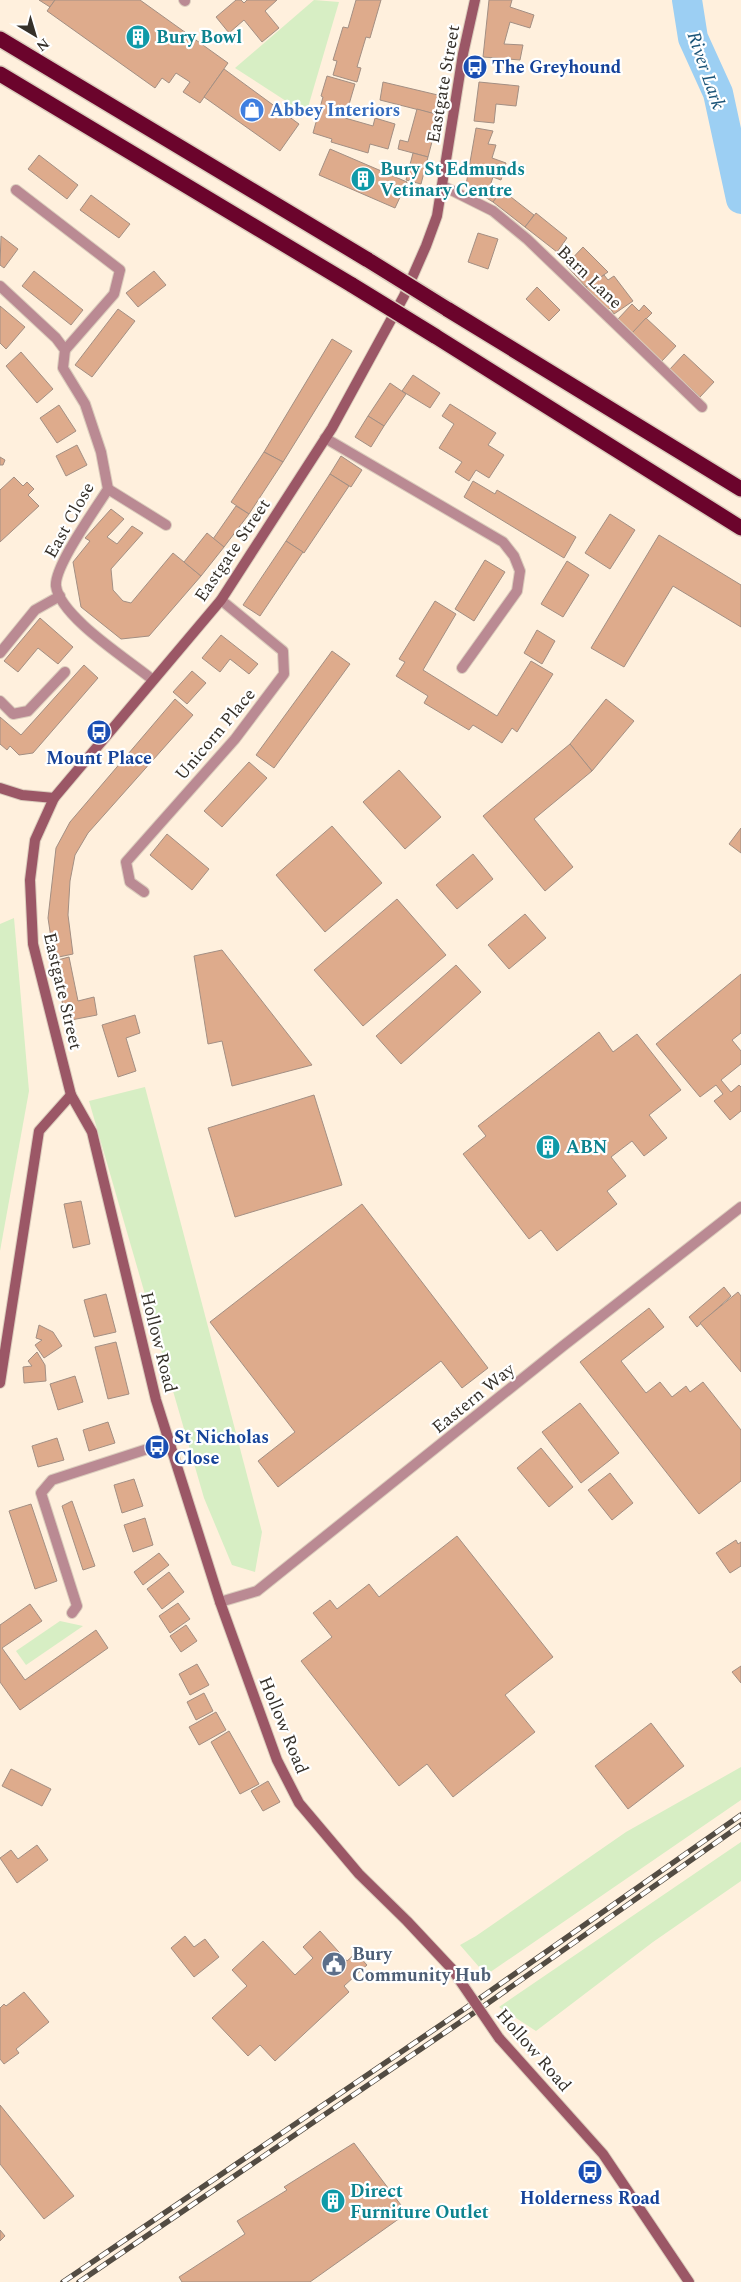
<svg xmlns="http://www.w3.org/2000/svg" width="741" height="2282" font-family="Spectral,serif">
  <rect width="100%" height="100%" fill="#fff0dd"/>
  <g fill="#d7eec4">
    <path d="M314,0L339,2L306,114L235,68Z"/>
    <path d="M14,918L29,1091L0,1251V924Z"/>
    <path d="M145,1087L262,1532L255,1572L232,1565L204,1498L89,1101Z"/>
    <path d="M60,1621L83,1626L26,1665L16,1651Z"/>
    <path d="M741,1767V1800L486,1975L460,1945L476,1936L626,1832Z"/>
    <path d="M741,1842V1881L653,1942L536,2031L499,2007Z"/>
  </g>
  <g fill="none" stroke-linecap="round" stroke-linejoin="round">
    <path stroke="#9ccff3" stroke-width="30" d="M687,0L693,38L718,93L741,199"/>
  </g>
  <g fill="#deab8c" stroke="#a38f83">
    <path d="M39,0H55L50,7Z"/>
    <path d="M55,0H140L228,63L200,103L183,92L190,82L176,73L169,83L162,78L155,88L47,11Z"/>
    <path d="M236,0H241L244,3L247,0H277L265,11L279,28L262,42L244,20L229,33L216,17Z"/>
    <path d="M356,0H381L370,38L366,37L357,67L361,68L357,82L333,75L337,61L333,60L343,27L348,28Z"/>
    <path d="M489,0H512L510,7L534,15L530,28L510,22L504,44L523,45L520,60L483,57Z"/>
    <path d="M224,69L299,124L280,151L204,97Z"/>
    <path d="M327,76L355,84L345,118L373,126L375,118L395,124L388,149L370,144L368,153L331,142L332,139L313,133L323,97L321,96Z"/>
    <path d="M383,82L442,96L439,115L380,100Z"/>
    <path d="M479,82L519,86L516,106L496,104L494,123L474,121Z"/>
    <path d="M417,109L439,115L428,157L398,149L400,140L408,142Z"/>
    <path d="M476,128L493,131L488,144L496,145L492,158L506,163L501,180L493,177L490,186L501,192L493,202L466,185Z"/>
    <path d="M330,149L407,182L395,208L319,175Z"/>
    <path d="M413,153L428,157L421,184L406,180Z"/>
    <path d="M39,155L78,185L67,199L28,169Z"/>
    <path d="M502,190L534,215L525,227L493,202Z"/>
    <path d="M91,195L130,224L119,238L80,210Z"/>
    <path d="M536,213L567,238L557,252L525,227Z"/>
    <path d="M478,233L498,239L488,269L468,262Z"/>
    <path d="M1,236L18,249L4,268L0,265Z"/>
    <path d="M583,247L608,272L586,287L566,265Z"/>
    <path d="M34,271L83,310L71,325L22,286Z"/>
    <path d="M154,271L166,285L138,307L126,293Z"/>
    <path d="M604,275L608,280L614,276L633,301L614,314L610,308L607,311L586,287Z"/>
    <path d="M537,287L560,310L549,321L526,299Z"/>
    <path d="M632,304L639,311L644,305L652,313L632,333L618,319Z"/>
    <path d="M0,306L25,327L6,349L0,343Z"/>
    <path d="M118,309L135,321L92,377L75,365Z"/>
    <path d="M646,318L676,346L662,361L632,333Z"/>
    <path d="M332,339L352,351L283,462L264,452Z"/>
    <path d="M21,352L53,389L37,403L6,366Z"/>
    <path d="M684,354L714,382L700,397L670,369Z"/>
    <path d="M413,375L440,393L430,408L402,391Z"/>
    <path d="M390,383L406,394L384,426L368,416Z"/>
    <path d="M450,404L496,433L488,445L504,455L489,478L476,470L469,481L455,472L462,462L439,448L454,424L442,416Z"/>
    <path d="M59,405L76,431L57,443L40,418Z"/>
    <path d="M368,416L384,426L371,447L355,437Z"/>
    <path d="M77,445L87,465L66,476L56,456Z"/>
    <path d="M264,452L283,462L249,514L231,502Z"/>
    <path d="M341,456L362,470L351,487L330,474Z"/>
    <path d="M0,457L5,460L3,465H0Z"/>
    <path d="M330,474L349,486L304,553L286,541Z"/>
    <path d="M14,477L23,486L27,482L34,489L28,495L39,506L0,542V490Z"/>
    <path d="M473,481L495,494L497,490L576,537L564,558L464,497Z"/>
    <path d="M236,506L249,514L224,547L213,539Z"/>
    <path d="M111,509L124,519L107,537L117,544L132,526L143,533L111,569L113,590L123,601L131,603L173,553L201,576L149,636L121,639L81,607L73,562L90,541L85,538Z"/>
    <path d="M610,514L635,530L610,569L585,553Z"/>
    <path d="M207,533L224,547L201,576L184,562Z"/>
    <path d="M659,535L741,585V627L673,586L624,667L591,648Z"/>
    <path d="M286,541L303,552L260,616L243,605Z"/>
    <path d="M485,560L505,572L474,621L455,609Z"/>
    <path d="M567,561L589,575L563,617L541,604Z"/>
    <path d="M435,601L456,614L423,670L497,716L531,661L553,674L517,732L512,728L502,743L473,725L469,730L424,703L428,696L396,676L405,662L399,659Z"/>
    <path d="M40,618L73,647L58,664L38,648L18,672L4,661Z"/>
    <path d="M537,630L555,641L542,664L524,653Z"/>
    <path d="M221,635L258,664L249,674L230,659L220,672L202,658Z"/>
    <path d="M332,651L350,664L274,768L256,755Z"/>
    <path d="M84,665L98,678L33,753L19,755L10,746L7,750L0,744V717L21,735Z"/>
    <path d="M192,671L206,683L187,704L173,692Z"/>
    <path d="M175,699L193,715L88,833L75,855L70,881L68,915L73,954L54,958L48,918L56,848L70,822Z"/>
    <path d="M606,699L634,721L592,771L570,744Z"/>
    <path d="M570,744L592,771L534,819L573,867L545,891L483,816Z"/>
    <path d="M249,762L267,778L222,827L204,811Z"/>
    <path d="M399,770L441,817L405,849L363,802Z"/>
    <path d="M332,826L382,883L325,932L276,875Z"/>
    <path d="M741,828V853L729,844Z"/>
    <path d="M167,834L209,869L192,890L150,855Z"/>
    <path d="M473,854L493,879L457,909L436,885Z"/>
    <path d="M397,899L446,955L363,1026L314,970Z"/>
    <path d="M525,914L546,938L509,969L488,945Z"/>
    <path d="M222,950L312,1065L232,1086L222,1041L208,1044L194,956Z"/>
    <path d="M69,957L78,1001L94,997L97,1015L66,1021L54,961Z"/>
    <path d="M456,965L481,992L401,1064L376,1036Z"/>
    <path d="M741,974V1033L732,1040L741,1051V1064L721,1080L731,1092L739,1085L741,1087V1111L730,1120L714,1101L723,1094L716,1085L700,1097L656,1044Z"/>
    <path d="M135,1015L140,1033L126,1038L136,1071L118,1077L102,1025Z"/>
    <path d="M599,1032L613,1052L637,1034L681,1090L649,1115L667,1138L644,1156L632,1141L611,1157L626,1176L607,1191L617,1204L557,1251L541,1230L529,1239L463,1154L486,1136L478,1126Z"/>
    <path d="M314,1095L342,1185L235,1217L208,1128Z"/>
    <path d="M81,1201L90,1244L73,1248L64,1204Z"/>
    <path d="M362,1204L488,1368L462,1388L441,1361L278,1487L258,1461L295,1432L210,1322Z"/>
    <path d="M724,1287L731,1296L697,1327L689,1317Z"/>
    <path d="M738,1292L741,1296V1372L700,1323Z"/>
    <path d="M106,1294L116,1332L94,1337L84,1300Z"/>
    <path d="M649,1308L664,1327L621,1361L646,1393L660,1382L672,1397L686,1386L690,1392L703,1382L741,1430V1481L699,1514L580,1362Z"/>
    <path d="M39,1325L53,1332L62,1346L44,1358L35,1345L42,1340L36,1338Z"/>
    <path d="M116,1342L129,1394L108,1399L95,1347Z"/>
    <path d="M37,1352L45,1365L46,1381L24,1383L23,1367L32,1366L28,1361Z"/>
    <path d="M75,1376L83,1402L58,1410L50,1384Z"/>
    <path d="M580,1403L619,1453L581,1483L542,1432Z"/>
    <path d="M108,1422L115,1443L89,1451L83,1430Z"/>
    <path d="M57,1438L64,1460L38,1467L32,1446Z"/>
    <path d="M541,1448L573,1487L549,1507L517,1468Z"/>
    <path d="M610,1473L633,1503L612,1520L588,1490Z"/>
    <path d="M134,1479L143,1506L122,1513L114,1485Z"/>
    <path d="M72,1501L95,1566L83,1570L62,1506Z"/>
    <path d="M31,1504L57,1581L35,1589L9,1511Z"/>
    <path d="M145,1518L153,1545L133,1552L124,1525Z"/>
    <path d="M457,1536L553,1657L505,1695L535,1732L453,1797L427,1764L399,1786L301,1661L332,1637L313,1613L330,1600L337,1609L369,1584L379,1597Z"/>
    <path d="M736,1540L738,1544L741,1542V1566L730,1573L716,1553Z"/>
    <path d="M159,1553L169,1565L143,1585L134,1572Z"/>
    <path d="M169,1572L184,1592L162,1609L147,1589Z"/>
    <path d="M178,1603L190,1619L170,1633L159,1616Z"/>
    <path d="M30,1604L42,1621L2,1648L25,1680L96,1630L108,1648L20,1710L0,1682V1625Z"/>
    <path d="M186,1625L197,1641L181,1652L170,1636Z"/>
    <path d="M197,1664L209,1685L190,1695L179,1674Z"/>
    <path d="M741,1666V1683L732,1672Z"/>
    <path d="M204,1693L213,1711L196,1720L187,1702Z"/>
    <path d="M216,1712L226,1730L199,1745L189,1727Z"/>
    <path d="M651,1723L684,1766L628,1809L595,1766Z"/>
    <path d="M229,1731L259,1784L240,1794L211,1742Z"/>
    <path d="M11,1769L51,1789L42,1806L2,1786Z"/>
    <path d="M268,1781L280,1802L263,1811L251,1791Z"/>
    <path d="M37,1845L48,1860L17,1883L0,1858L11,1850L18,1859Z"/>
    <path d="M320,1931L347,1961L356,1953L367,1965L344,1986L349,1992L275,2061L260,2045L248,2056L212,2018L247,1986L232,1970L263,1941L295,1975L313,1958L303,1947Z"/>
    <path d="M185,1936L194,1947L205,1939L219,1957L194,1977L171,1948Z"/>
    <path d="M24,1992L49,2022L16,2049L19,2053L4,2064L0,2059V2008L4,2004L6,2006Z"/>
    <path d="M0,2105L74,2196L44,2219L0,2164Z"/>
    <path d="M354,2143L407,2213L310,2282H182L179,2277L245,2234L237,2221L287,2190L284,2187Z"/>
    <path d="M0,2230L5,2236L0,2241Z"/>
  </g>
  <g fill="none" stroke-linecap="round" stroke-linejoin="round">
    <defs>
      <g id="street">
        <path d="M184,0L185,1"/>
        <path d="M443,186L493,211L527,239L702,407"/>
        <path d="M16,190L120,270L114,294L65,350"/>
        <path d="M0,286L56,338L65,350L63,368L85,404L101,452L108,489C97,507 54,566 56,586C60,617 129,660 153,680"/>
        <path d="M325,438L503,542L514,556L520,571L517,591L462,668"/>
        <path d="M108,489L166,525"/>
        <path d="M0,653L35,610L60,596"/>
        <path d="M0,701L13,714L28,711L65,672"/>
        <path d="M144,892L130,882L126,862L235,739L284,674L283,651L221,600"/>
        <path d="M220,1602L257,1591L563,1346L741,1207"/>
        <path d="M72,1613L77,1606L41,1493L52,1480L169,1442"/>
      </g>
      <g id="secondary">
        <path d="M0,788L22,795L54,798"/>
        <path d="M0,1383L39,1131L71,1095"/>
        <path d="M452,1969L407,1921L359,1874L299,1803L277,1760L220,1602L156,1400L92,1132L71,1095L33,944L30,880L35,840L54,798L221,600L332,428L404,296L426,246L437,216L463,54L475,0"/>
        <path d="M499,2038L603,2154L689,2282"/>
      </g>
      <g id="highway">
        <path d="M0,39L368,260"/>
        <path d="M0,74L352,285"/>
        <path d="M447,309L741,489"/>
        <path d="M435,336L741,528"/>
      </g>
    </defs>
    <use href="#street" stroke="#dbcdbd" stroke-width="12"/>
    <use href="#secondary" stroke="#dbcdbd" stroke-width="12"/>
    <use href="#highway" stroke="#dbcdbd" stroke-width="18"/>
    <use href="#street" stroke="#ba8a93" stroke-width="10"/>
    <use href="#secondary" stroke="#9b5766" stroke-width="10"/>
    <use href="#highway" stroke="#6b042c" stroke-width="15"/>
    <defs>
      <g id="rail">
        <path d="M63,2282L476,2001L741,1815"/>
        <path d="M79,2282L481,2008L741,1825"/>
      </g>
    </defs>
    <use href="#rail" stroke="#534c43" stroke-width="5.5"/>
    <use href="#rail" stroke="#fff" stroke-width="4" stroke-dasharray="11" stroke-linecap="butt"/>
    <defs>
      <path id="secondary-bridge" d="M452,1969L499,2038"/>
      <g id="highway-bridge">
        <path d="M368,260L447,309"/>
        <path d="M352,285L435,336"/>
      </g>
    </defs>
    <use href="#secondary-bridge" stroke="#dbcdbd" stroke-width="12" stroke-linecap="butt"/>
    <use href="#highway-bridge" stroke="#dbcdbd" stroke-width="18" stroke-linecap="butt"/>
    <use href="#secondary-bridge" stroke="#9b5766" stroke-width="10"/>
    <use href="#highway-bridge" stroke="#6b042c" stroke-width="15"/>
  </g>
  <defs>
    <symbol id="building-disc" viewBox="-11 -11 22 22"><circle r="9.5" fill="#0f9aa8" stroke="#fff"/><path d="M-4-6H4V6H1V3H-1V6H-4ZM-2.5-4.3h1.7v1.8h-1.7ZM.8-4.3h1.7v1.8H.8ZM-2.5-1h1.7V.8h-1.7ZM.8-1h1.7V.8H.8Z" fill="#fff"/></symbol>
    <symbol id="bus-disc" viewBox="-11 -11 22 22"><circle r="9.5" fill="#1a4fb4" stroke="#fff"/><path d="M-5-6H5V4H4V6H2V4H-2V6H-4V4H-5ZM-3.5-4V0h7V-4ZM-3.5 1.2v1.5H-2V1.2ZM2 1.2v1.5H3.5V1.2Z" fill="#fff"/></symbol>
    <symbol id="shop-disc" viewBox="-11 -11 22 22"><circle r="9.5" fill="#3f7fe0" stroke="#fff"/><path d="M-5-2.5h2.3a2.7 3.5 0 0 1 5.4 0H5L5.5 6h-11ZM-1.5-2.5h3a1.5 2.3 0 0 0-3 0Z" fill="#fff"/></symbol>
    <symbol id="civic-disc" viewBox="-11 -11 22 22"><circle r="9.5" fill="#5c6f8a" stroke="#fff"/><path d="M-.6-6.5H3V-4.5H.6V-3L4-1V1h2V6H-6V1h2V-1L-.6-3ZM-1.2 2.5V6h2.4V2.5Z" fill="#fff"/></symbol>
  </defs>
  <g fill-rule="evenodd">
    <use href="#building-disc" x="124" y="23" width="28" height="28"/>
    <use href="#bus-disc" x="461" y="53" width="28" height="28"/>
    <use href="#shop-disc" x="238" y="96" width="28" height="28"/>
    <use href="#building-disc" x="349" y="165" width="28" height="28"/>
    <use href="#bus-disc" x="85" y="718" width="28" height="28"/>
    <use href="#building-disc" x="534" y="1133" width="28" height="28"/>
    <use href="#bus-disc" x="143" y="1433" width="28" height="28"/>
    <use href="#civic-disc" x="320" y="1950" width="28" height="28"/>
    <use href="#bus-disc" x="576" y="2158" width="28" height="28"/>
    <use href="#building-disc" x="319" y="2187" width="28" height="28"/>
  </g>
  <g text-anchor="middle" stroke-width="4.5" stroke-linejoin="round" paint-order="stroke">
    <g font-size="18" font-weight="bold" fill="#0d838f" stroke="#fff" text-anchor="start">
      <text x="156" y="43">Bury Bowl</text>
      <text x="380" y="175">Bury St Edmunds<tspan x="380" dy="21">Vetinary Centre</tspan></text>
      <text x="566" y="1153">ABN</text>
      <text x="350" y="2197">Direct<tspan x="350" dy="21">Furniture Outlet</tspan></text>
    </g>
    <g font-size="18" font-weight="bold" fill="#164399" stroke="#fff" text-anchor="start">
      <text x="492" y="73">The Greyhound</text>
      <text x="99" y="764" text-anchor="middle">Mount Place</text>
      <text x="174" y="1443">St Nicholas<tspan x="174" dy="21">Close</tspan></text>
      <text x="590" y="2204" text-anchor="middle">Holderness Road</text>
    </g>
    <g font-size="18" fill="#353029" stroke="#fff">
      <text transform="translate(443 84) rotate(-80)" y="6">Eastgate Street</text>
      <text transform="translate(590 277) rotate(44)" y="6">Barn Lane</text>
      <text transform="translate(69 520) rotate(-61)" y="6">East Close</text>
      <text transform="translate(232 550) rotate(-56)" y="6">Eastgate Street</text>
      <text transform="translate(215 734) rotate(-50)" y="6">Unicorn Place</text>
      <text transform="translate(63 991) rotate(77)" y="6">Eastgate Street</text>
      <text transform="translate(159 1342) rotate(76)" y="6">Hollow Road</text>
      <text transform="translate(473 1398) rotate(-39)" y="6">Eastern Way</text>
      <text transform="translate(284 1725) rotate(68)" y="6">Hollow Road</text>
      <text transform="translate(534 2050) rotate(49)" y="6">Hollow Road</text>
    </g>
    <g font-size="18" font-weight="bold" fill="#366cbe" stroke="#fff" text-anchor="start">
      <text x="270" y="116">Abbey Interiors</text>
    </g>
    <g font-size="18" font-weight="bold" fill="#4e5e75" stroke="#fff" text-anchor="start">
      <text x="352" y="1960">Bury<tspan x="352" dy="21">Community Hub</tspan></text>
    </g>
    <g font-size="19" font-style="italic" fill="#1c5579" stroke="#fff">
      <text transform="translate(707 70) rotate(71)" y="7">River Lark</text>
    </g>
  </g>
  <g transform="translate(35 35) rotate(142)" stroke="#ffffff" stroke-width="4" paint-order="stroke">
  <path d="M0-4L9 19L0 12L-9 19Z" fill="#353029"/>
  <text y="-8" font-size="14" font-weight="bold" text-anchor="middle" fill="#353029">N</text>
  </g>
</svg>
